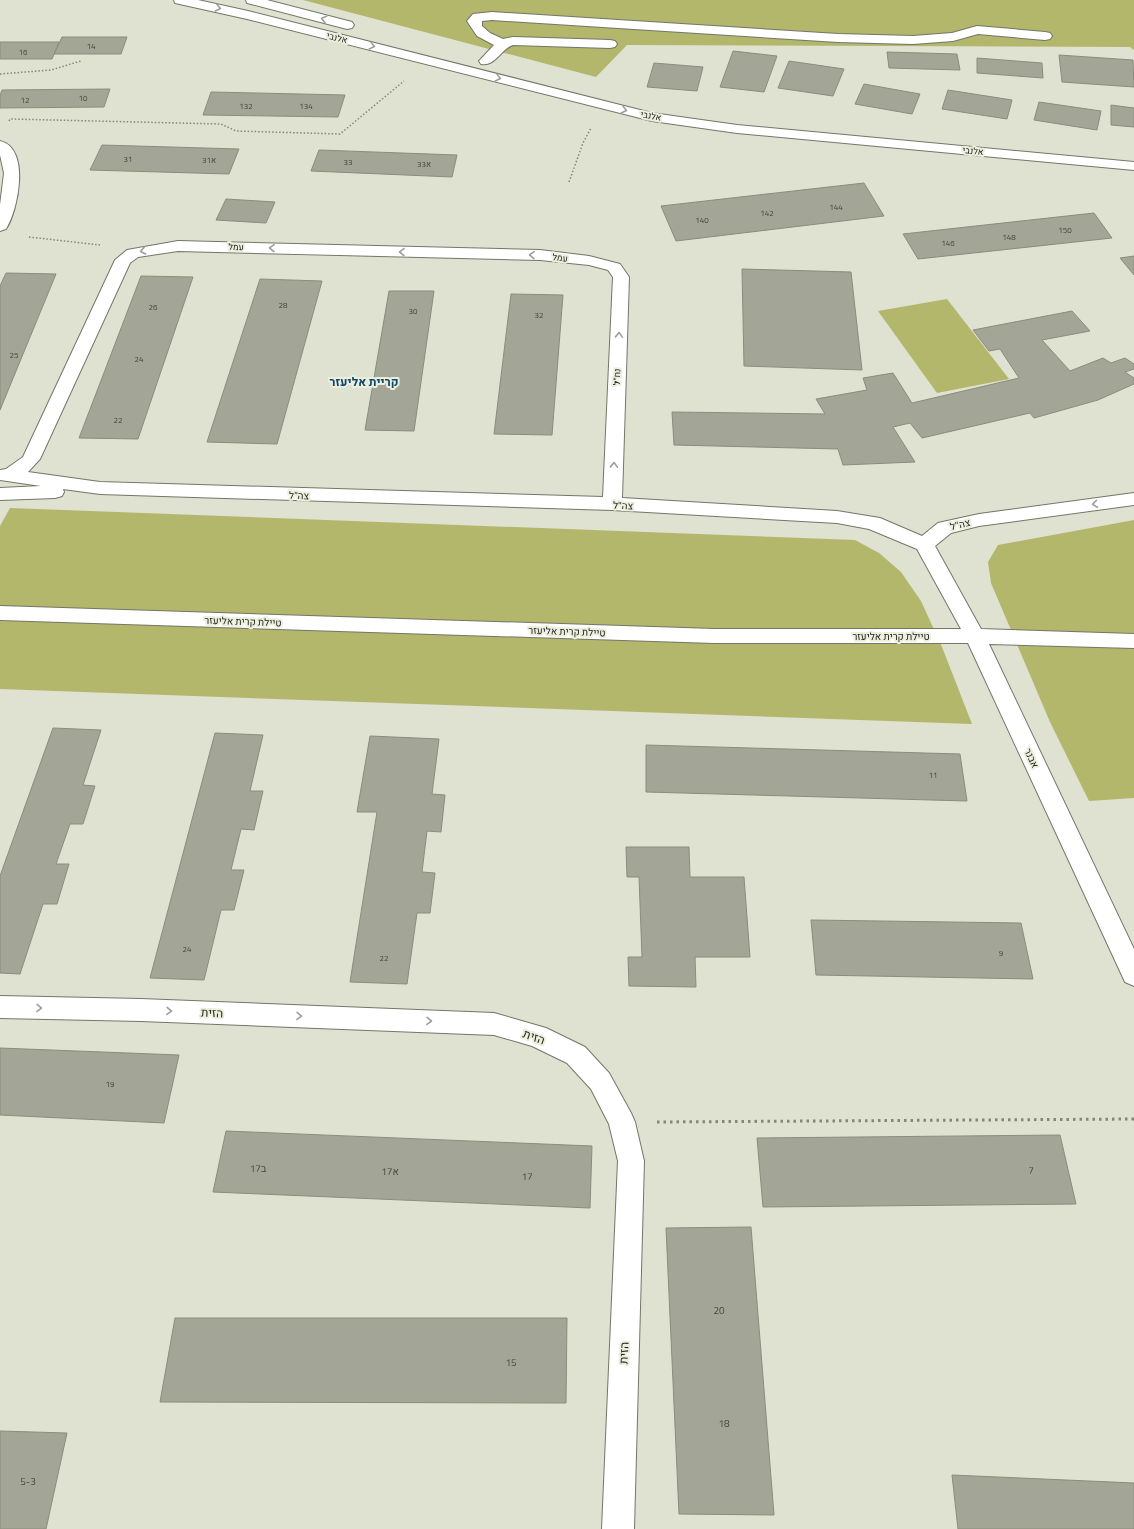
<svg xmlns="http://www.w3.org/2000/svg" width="1134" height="1529" font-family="'Titillium Web',Heebo,sans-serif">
  <rect width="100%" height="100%" fill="#dfe1d1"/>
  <g fill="#b2b76b">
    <path d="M303,0H1134V50L1130,47L627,45L596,77Z"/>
    <path d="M947,299L1009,379L937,393L878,311Z"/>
    <path d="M10,508L855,540L879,553L901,572L921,601L942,647L972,724L0,689V526Z"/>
    <path d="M1134,520V798L1089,801L1050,722L991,583L988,562L998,545Z"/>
  </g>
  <g fill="#a3a596" stroke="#8a8c7d">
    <path d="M62,37H127L121,54H54Z"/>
    <path d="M0,42H59L52,59H0Z"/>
    <path d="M733,51L777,56L764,92L720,87Z"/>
    <path d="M887,52L957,54L960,70L889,68Z"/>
    <path d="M1059,55L1133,60L1134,87L1062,82Z"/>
    <path d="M977,58L1042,63L1043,78L977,73Z"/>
    <path d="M789,61L844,69L833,96L778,88Z"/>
    <path d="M654,63L703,67L697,91L647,87Z"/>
    <path d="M864,84L920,94L912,114L855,104Z"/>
    <path d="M110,89L104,107L0,108V95L2,90Z"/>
    <path d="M948,90L1012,100L1007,119L942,109Z"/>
    <path d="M211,92L345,95L338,117L203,115Z"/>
    <path d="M1039,102L1101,111L1097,130L1034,120Z"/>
    <path d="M1111,105L1134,108V127L1111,125Z"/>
    <path d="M102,145L239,149L229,174L90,170Z"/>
    <path d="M319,150L457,155L452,177L311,171Z"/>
    <path d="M864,183L884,216L676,241L661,206Z"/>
    <path d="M226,199L275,202L266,223L216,220Z"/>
    <path d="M1094,213L1112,238L918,259L903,234Z"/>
    <path d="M1134,256V275L1120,258Z"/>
    <path d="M742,269L851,272L862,370L744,366Z"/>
    <path d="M6,273L56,274L0,410V286Z"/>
    <path d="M141,276L193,277L138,439L79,438Z"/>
    <path d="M260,279L322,281L277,444L207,442Z"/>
    <path d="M389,291H434L414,431L365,430Z"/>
    <path d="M511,294L563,295L552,435L494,434Z"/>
    <path d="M1072,311L1090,331L1042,340L1070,371L1103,358L1111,363L1125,358L1134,364V369L1125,372L1134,378V384L1098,400L1034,418L1030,413L922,438L910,423L893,427L915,462L843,465L838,449L674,445L672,412L825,414L816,399L867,390L863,378L893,373L912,403L1019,378L1000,349L989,351L973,330Z"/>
    <path d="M53,728L101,730L83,785L95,786L83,824H70L56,864H69L57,904H43L20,974L0,973V876Z"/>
    <path d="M215,733L263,735L250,791H263L254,830L241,829L231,870H244L234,910H221L204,980L150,978Z"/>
    <path d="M370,736L439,739L432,794L445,795L441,832L427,831L422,872L435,873L430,913H417L407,984L350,982L377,812H357Z"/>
    <path d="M646,745L960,754L967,801L646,792Z"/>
    <path d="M626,847H689L690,877H744L750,957H695L696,987L629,986L628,957H642L639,877H627Z"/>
    <path d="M811,920L1021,923L1033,979L816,975Z"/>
    <path d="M0,1048L179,1055L164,1123L0,1115Z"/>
    <path d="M226,1131L592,1146L590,1208L213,1192Z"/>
    <path d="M1060,1135L1076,1204L763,1207L757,1138Z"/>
    <path d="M751,1227L774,1515L679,1514L666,1228Z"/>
    <path d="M175,1318H567L566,1403L160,1402Z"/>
    <path d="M0,1431L67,1433L46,1529H0Z"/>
    <path d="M952,1475L1134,1483V1529H958Z"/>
  </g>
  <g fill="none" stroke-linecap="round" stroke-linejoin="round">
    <defs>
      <g id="minor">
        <path d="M174,0H198L248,11L652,113L737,125L1134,162V170L737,133L652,121L247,19L175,3Z"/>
        <path d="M246,0H267L352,22L354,25L352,28L347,29L247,3Z"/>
        <path d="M492,12L838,34L913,36L952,33L977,26L1045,32L1050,33L1052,36L1050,39L1045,40L978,34L953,41L913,44L838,42L492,20L482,21V26L490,33L503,39L513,37L610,40L615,41L617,44L615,47L610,48L513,45C501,49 495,67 481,64L479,61L494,45L477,36L467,21L473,14Z"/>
        <path d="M0,141C31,148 18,211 6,229L0,231V205L4,173L0,155Z"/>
        <path d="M178,241L540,250L589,256L620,264L629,277L622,498L837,511L880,518L922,536L938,523L979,514L1134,493V505L979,526L951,533L935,546L981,629L1134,634V648L989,644L1134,949V986L1125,982L968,643H714L0,620V606L714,629H961L917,549L869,529L837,523L612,510L100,494L63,489L64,492L62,496L55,498L0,500V488L41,486L0,480V470L6,469L23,457L115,260L127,250ZM178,251L540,260L589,265L608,270L613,277L603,497L100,482L28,472L40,459L130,263L138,257Z"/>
        <path d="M0,996L141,999L494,1013L546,1028L585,1047L609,1073L631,1113L635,1122L644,1161L634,1529H602L618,1161L609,1124L591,1089L567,1063L532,1046L494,1035L141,1021L0,1018Z"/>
      </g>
    </defs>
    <use href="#minor" stroke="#747668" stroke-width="2"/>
    <g stroke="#84867b" stroke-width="1.5" stroke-dasharray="1.5 2" stroke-linecap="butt">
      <path d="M0,74L51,70L81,61"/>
      <path d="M9,121L10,119L221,124L236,131L340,134L404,81"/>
      <path d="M569,182L583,143L591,128"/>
      <path d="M29,237L100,245"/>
    </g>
    <path stroke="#84867b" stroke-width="3" stroke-dasharray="2.5 4" stroke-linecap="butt" d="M657,1122L1134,1119"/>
    <use href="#minor" fill="#fff" fill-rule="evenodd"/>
  </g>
  <defs><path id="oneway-chevron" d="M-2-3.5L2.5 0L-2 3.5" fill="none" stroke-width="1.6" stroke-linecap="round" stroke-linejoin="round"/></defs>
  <g stroke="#9d9e9b">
    <use href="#oneway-chevron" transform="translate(218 8) rotate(13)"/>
    <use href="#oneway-chevron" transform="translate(324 19) rotate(-165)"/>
    <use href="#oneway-chevron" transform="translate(372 46) rotate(14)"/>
    <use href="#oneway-chevron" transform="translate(498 78) rotate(14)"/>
    <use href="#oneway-chevron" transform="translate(624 110) rotate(14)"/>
    <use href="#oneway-chevron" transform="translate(272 248) rotate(-178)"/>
    <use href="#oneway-chevron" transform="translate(143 251) rotate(168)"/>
    <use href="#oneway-chevron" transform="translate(402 252) rotate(-178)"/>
    <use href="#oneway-chevron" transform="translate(532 255) rotate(-178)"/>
    <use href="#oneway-chevron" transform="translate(619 335) rotate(-88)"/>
    <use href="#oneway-chevron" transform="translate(614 465) rotate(-88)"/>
    <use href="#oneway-chevron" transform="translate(1095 504) rotate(172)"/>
    <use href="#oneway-chevron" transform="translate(39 1008) rotate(1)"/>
    <use href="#oneway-chevron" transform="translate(169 1011) rotate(2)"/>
    <use href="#oneway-chevron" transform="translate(299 1016) rotate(2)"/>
    <use href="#oneway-chevron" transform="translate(429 1021) rotate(2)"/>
  </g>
  <g text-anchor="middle" stroke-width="4" stroke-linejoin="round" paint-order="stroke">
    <g font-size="8" fill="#45463e">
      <text x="91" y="49">14</text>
      <text x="23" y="55">16</text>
      <text x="83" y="101">10</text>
      <text x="25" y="103">12</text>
      <text x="246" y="109">132</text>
      <text x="306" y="109">134</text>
      <text x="128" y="162">31</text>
      <text x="209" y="163">31א</text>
      <text x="348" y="165">33</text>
      <text x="424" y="167">33א</text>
      <text x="836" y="210">144</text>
      <text x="767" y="216">142</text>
      <text x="702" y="223">140</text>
      <text x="1065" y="233">150</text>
      <text x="1009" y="240">148</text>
      <text x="948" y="246">146</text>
      <text x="283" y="308">28</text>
      <text x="153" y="310">26</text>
      <text x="413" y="314">30</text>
      <text x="539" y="318">32</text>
      <text x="14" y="358">25</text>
      <text x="139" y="362">24</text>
      <text x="118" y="423">22</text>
      <text x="933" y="778">11</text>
      <text x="187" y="952">24</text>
      <text x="1001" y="956">9</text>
      <text x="384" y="961">22</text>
      <text x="110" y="1087">19</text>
    </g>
    <g font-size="9" fill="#262721" stroke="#eceede">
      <text transform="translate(337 38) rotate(14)" y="3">אלנבי</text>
      <text transform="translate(651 116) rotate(11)" y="3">אלנבי</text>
      <text transform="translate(973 151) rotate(5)" y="3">אלנבי</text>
      <text transform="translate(236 247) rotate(2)" y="3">עמל</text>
      <text transform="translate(560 258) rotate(7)" y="3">עמל</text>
      <text transform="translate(617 377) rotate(-88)" y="3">נח"ל</text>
    </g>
    <g font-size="10" fill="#262721" stroke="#eceede">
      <text transform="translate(299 495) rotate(2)" y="4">צה"ל</text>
      <text transform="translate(623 505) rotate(3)" y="4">צה"ל</text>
      <text transform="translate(960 524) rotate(-13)" y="4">צה"ל</text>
      <text transform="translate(243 621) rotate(2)" y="4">טיילת קרית אליעזר</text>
      <text transform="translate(567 631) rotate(2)" y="4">טיילת קרית אליעזר</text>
      <text x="891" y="640">טיילת קרית אליעזר</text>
      <text transform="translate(1032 758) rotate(65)" y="4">אבנר</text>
    </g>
    <g font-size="10" fill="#45463e">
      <text x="258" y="1172">17ב</text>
      <text x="1031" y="1174">7</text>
      <text x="390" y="1175">17א</text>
      <text x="527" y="1180">17</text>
      <text x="719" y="1314">20</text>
      <text x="511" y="1366">15</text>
      <text x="724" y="1427">18</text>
      <text x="28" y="1485">5-3</text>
    </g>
    <g font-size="12" font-weight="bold" fill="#0f4869" stroke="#eceede">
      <text x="364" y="386">קריית אליעזר</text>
    </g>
    <g font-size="12" fill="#262721" stroke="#eceede">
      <text transform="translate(212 1013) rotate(2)" y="4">הזית</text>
      <text transform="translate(534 1037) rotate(20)" y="4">הזית</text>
      <text transform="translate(624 1353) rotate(-88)" y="4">הזית</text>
    </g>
  </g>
</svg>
